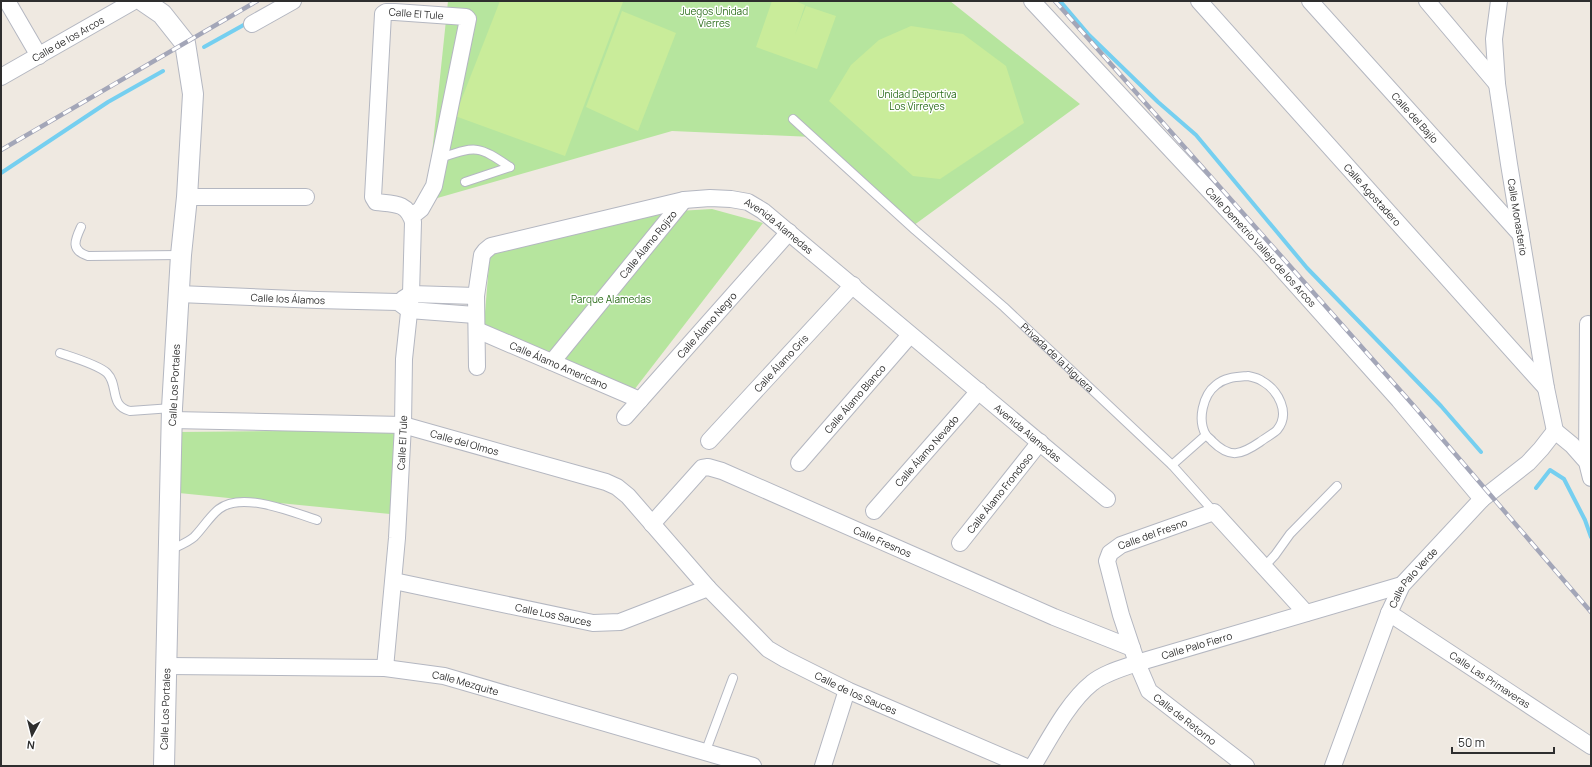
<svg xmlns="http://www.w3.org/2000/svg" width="1592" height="767" font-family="Manrope,sans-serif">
  <rect width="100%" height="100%" fill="#efe9e1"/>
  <g fill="#b6e59e">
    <path d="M448,1H950L1080,104L910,228L813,137L672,131L427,201Z"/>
    <path d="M712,209L763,223L634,390L484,325L490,252L661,212Z"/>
    <path d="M396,430L390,514L179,493V432Z"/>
  </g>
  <g fill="#c9ec9a">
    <path d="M500,1H621L623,2L565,156L455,116Z"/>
    <path d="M772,1H795L805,5L795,35L806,6L836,16L817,69L756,47Z"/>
    <path d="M622,11L676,33L638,131L586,107Z"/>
    <path d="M911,26L963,34L1006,66L1024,123L940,179L913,176L829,101L851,65L879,40Z"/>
  </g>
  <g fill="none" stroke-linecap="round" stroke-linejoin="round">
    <g stroke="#75cff0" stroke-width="4">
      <path d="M1060,1L1089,35L1158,102L1196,135L1307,268L1441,406L1481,452"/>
      <path d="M204,47L249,22"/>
      <path d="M1,173L108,102L163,71"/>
      <path d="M1536,488L1550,470L1564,479L1585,520L1591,537"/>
    </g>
    <defs>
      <g id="service">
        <path id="s1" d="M793,119L915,230L1004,307L1172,465L1214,512"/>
        <path d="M440,158C477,146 477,145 510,167"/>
        <path d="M465,182L510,167"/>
        <path d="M81,227C75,240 70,250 88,256L180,255"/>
        <path d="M60,353C72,357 99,365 107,373C119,385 109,406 130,411L172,408"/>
        <path d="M1248,376C1253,377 1258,378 1262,381C1278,390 1291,413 1277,430C1273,434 1265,438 1260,442C1241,455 1230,459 1212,441C1211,439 1207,437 1206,435C1197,420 1203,395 1216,385C1225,377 1237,377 1248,376Z"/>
        <path d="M1172,465L1206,435"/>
        <path d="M170,550C178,546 187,543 194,537C203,528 209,517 219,509C242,491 292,512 317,520"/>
        <path d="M1264,567L1275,555L1290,534L1337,486"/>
        <path d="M705,753L733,678"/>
      </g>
      <g id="minor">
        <path d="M7,1L39,56"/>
        <path id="s2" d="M1032,1L1263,248L1399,400L1482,499"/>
        <path id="s3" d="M1199,1L1546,388"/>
        <path id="s4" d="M1310,1L1521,235"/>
        <path d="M1427,1L1497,84"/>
        <path id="s5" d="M1499,1L1494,39L1497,84L1509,164L1546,388L1555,431"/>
        <path d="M252,24L293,1"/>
        <path id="s6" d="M1,77L134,1"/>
        <path d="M187,197H306"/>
        <path id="s7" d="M179,294L317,300L398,302L409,310L475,315"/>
        <path d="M403,299L411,294L476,296"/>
        <path id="s8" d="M477,330L640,400"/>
        <path id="s9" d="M552,362L684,200"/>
        <path id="s10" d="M477,367L476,296L482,255L485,251L491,246L684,200L710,198L731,199L748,202L763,211L1107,499"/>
        <path id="s11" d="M625,417L789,232"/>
        <path id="s12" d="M172,420L403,425L606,482L617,487L628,496L708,588L768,649L785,659L847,690L1024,766"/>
        <path d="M1555,431L1572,445L1587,462L1591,478"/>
        <path id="s13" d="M709,441L853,285"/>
        <path d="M1587,462L1588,324"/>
        <path id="s14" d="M799,463L910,335"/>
        <path id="s15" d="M874,511L979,391"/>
        <path id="s16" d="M652,524L702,468L708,467L722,471L1054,617L1132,648"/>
        <path id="s17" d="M960,543L1040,442"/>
        <path id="s18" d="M394,581L593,623L620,622L708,588"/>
        <path id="s19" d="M1389,613L1591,746"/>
        <path id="s20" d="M167,666L385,668L444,676L753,766"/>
        <path id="s21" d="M385,668L397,538L403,425L404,359L411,294L413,222C407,202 394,204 376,202L373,197L383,14L386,12H395L466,17L468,19L434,186L421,209L411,217"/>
        <path d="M823,766L847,690"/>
        <path id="s22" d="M1033,766C1049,740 1068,702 1092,683C1104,673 1123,668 1137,663L1402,585"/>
        <path id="s23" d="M1246,766L1149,691L1137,663L1121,615L1107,561L1110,553L1121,545L1214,512L1306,613"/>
        <path id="s24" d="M1333,766L1389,613L1402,585L1482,499L1528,463L1541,449L1555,431"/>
      </g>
      <path id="tertiary" d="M143,1L162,14L185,43L193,94L187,197L181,255L172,408L164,766"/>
    </defs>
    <use href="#service" stroke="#b4b7c1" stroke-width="10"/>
    <use href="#minor" stroke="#b4b7c1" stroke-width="18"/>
    <use href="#tertiary" stroke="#b4b7c1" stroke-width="22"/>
    <use href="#service" stroke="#fff" stroke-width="8"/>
    <use href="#minor" stroke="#fff" stroke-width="16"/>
    <use href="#tertiary" stroke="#fff" stroke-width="20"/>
    <defs>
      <g id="rail">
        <path d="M1055,1L1414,406L1591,612"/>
        <path d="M1,150L257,1"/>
      </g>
    </defs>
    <use href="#rail" stroke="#a3a6b8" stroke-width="4.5"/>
    <use href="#rail" stroke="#fff" stroke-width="3" stroke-dasharray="9" stroke-linecap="butt"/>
  </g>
  <g text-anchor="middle" stroke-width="3" stroke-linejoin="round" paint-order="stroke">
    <g font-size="10" fill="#2c6e1b" stroke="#fff">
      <text x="714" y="15">Juegos Unidad<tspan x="714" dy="12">Vierres</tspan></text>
      <text x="917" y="98">Unidad Deportiva<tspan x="917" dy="12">Los Virreyes</tspan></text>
      <text x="611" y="303">Parque Alamedas</text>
    </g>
    <g font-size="10" fill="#2e2e2e" stroke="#fff">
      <text dy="4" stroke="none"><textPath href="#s21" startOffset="716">Calle El Tule</textPath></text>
      <text dy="4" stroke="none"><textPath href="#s6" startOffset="77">Calle de los Arcos</textPath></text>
      <text dy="4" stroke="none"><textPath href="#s4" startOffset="157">Calle del Bajío</textPath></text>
      <text dy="4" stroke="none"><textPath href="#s3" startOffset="260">Calle Agostadero</textPath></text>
      <text dy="4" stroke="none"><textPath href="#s5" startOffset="218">Calle Monasterio</textPath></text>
      <text dy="4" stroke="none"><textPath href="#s10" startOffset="427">Avenida Alamedas</textPath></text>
      <text dy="4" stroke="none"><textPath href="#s9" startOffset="152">Calle Álamo Rojizo</textPath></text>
      <text dy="4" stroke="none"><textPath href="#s2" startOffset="336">Calle Demetrio Vallejo de los Arcos</textPath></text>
      <text dy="4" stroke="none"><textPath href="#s7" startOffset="109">Calle los Álamos</textPath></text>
      <text dy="4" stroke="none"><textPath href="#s11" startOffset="123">Calle Álamo Negro</textPath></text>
      <text dy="4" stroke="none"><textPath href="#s1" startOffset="356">Privada de la Higuera</textPath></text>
      <text dy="4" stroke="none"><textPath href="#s13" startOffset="106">Calle Álamo Gris</textPath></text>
      <text dy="4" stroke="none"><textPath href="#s8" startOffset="89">Calle Álamo Americano</textPath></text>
      <text transform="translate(174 385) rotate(-87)" y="4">Calle Los Portales</text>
      <text dy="4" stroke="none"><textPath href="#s14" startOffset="85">Calle Álamo Blanco</textPath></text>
      <text dy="4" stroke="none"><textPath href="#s10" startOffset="751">Avenida Alamedas</textPath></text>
      <text dy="4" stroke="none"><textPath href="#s21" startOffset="226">Calle El Tule</textPath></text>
      <text dy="4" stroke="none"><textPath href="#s12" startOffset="295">Calle del Olmos</textPath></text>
      <text dy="4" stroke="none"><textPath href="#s15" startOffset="80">Calle Álamo Nevado</textPath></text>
      <text dy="4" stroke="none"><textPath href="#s17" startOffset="64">Calle Álamo Frondoso</textPath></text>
      <text dy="4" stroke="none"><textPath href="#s23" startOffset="315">Calle del Fresno</textPath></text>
      <text dy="4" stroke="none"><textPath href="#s16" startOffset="271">Calle Fresnos</textPath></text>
      <text dy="4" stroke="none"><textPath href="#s24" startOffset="206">Calle Palo Verde</textPath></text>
      <text dy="4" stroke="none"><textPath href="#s18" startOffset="163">Calle Los Sauces</textPath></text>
      <text dy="4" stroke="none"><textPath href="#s22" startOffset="214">Calle Palo Fierro</textPath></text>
      <text dy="4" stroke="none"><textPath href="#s19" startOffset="121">Calle Las Primaveras</textPath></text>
      <text dy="4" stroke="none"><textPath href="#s20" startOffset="300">Calle Mezquite</textPath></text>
      <text dy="4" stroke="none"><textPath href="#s12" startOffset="774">Calle de los Sauces</textPath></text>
      <text transform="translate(165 709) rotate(-88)" y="4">Calle Los Portales</text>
      <text transform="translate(1185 719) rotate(38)" y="4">Calle de Retorno</text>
    </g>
  </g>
  <rect width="1592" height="767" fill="none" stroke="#2e2e2e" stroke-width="4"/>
  <g transform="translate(32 735) rotate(187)" stroke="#ffffff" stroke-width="3" paint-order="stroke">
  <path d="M0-3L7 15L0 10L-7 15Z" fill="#2e2e2e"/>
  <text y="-6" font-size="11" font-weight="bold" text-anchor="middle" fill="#2e2e2e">N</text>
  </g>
  <path d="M1452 747v6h102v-6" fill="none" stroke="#2e2e2e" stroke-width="2"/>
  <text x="1458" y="747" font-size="12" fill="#2e2e2e" stroke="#ffffff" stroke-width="3" paint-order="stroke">50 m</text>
</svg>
